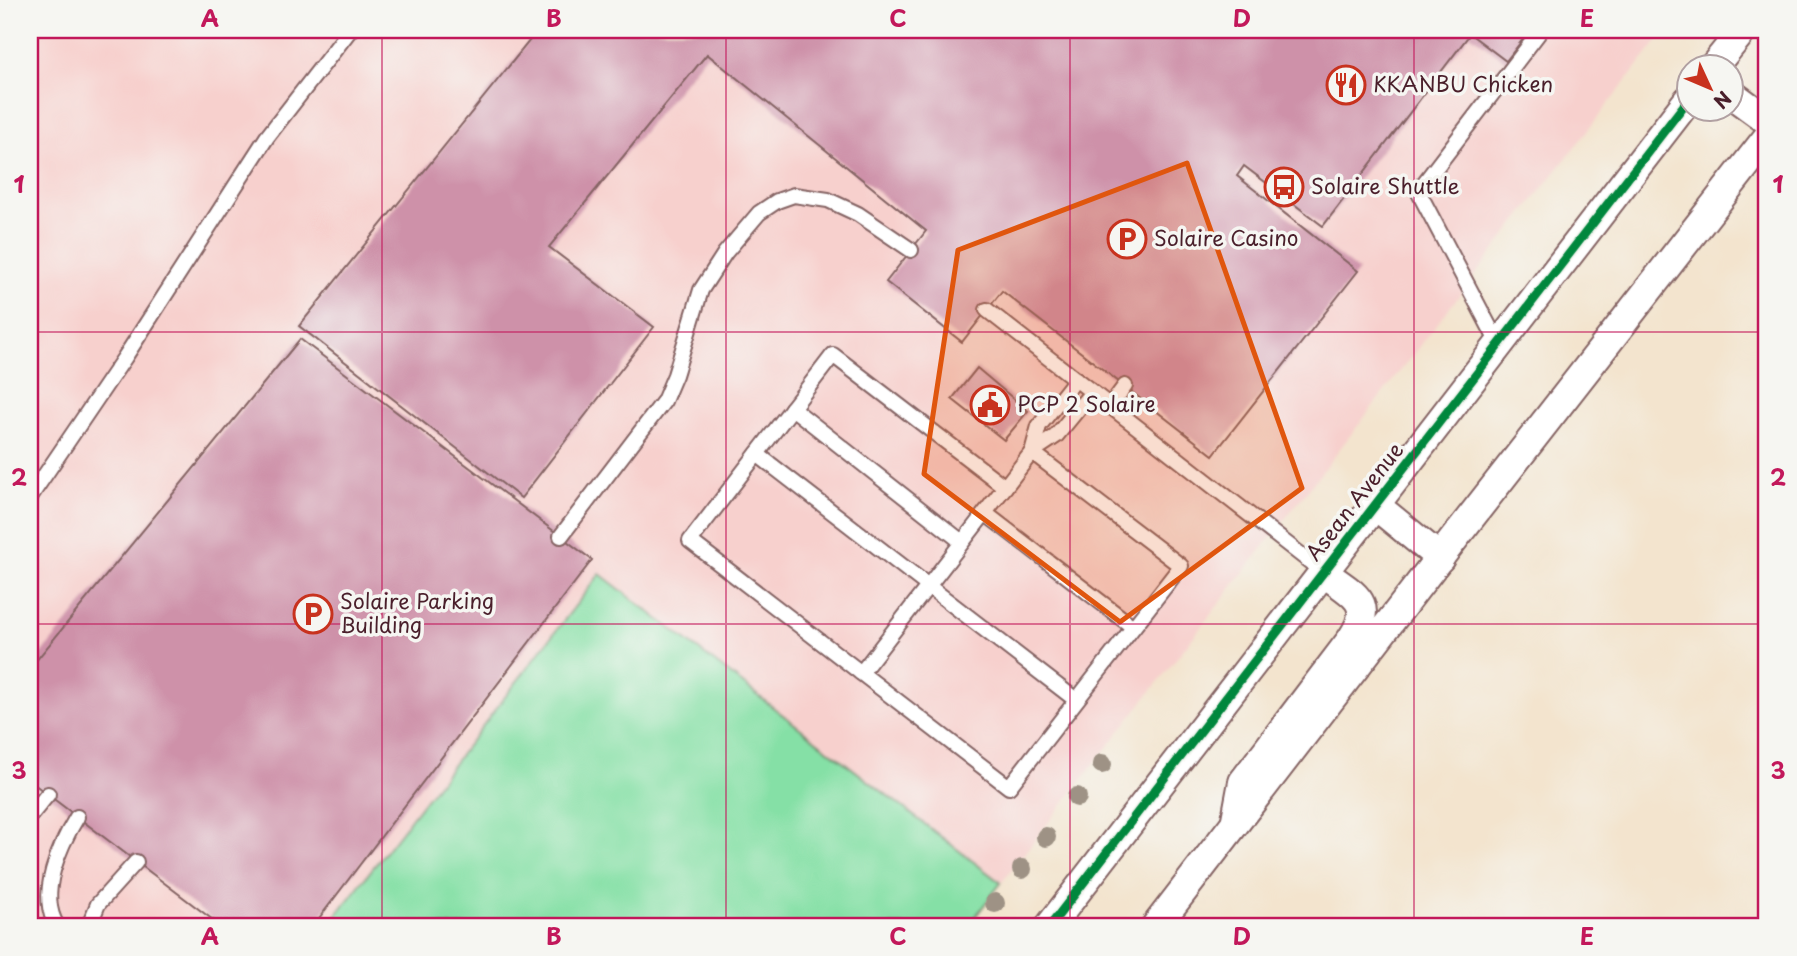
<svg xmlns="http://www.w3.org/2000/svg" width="1797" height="956" font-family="'Playpen Sans',sans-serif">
  <rect width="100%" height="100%" fill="#f6f6f2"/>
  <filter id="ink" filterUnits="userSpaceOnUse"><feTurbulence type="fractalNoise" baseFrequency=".0143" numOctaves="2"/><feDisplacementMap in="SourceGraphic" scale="14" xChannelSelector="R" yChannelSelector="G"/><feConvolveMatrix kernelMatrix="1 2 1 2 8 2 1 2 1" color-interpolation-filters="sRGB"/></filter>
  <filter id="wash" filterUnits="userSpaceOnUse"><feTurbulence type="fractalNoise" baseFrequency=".00686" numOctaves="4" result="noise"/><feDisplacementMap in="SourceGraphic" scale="28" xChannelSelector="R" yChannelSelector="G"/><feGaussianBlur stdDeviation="1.57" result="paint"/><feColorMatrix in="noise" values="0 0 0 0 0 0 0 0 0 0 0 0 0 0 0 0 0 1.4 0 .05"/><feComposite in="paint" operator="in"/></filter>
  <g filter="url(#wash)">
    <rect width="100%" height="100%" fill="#f3e4ce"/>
    <path fill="#f7d0cd" d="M30,30H1666L968,926H30Z"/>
    <path fill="#85e0a6" stroke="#688068" stroke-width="2" d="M600,574L1001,883L968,926H328Z"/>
    <g id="blocks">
      <g fill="#ce91a9">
        <path d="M538,30H1530L1506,61L1470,34L1323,226L1244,166L1237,176L1358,271L1213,455L1002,291L962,342L886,282L926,231L707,54L549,247L654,327L521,498L299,326Z"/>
        <path d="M300,339L592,560L313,926H221L30,781V668Z"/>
        <path d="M977,368L1028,411L1004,440L952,399Z"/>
      </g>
    </g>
  </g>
  <g filter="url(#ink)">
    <use href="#blocks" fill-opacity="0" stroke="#856464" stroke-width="2"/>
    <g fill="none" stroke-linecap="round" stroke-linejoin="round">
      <defs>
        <g id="lane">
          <path d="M987,310L1323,572"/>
          <path d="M1499,345L1418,191L1541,30"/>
          <path d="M1110,406L1125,386"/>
          <path d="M792,408L962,542"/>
          <path d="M1032,452L1039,426L1076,379"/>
          <path d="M757,454L1076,700"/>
          <path d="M1005,487L833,355L690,541L1009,787L1181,566L1032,452"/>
          <path d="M30,497L125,357L267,137L350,30"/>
          <path d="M985,513L1133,627"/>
          <path d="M561,536L664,401L675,375L701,290L725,253L759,213L777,201L794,195L828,200L858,214L911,250"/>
          <path d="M861,673L1032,452L1056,436L1092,392"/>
          <path d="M30,816L48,794"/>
          <path d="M57,926C37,894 60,845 77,817"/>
          <path d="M89,926L98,904L136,862"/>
        </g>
        <g id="street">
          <path d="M1714,66L1743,30"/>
          <path d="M1730,93L1767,120"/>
          <path d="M1375,505L1440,558"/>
          <path d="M1236,819L1243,782L1351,640C1377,601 1353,595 1323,572"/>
          <path d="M1050,926L1688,100"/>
          <path d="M1156,926L1457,535L1767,138"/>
        </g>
      </defs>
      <use href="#lane" stroke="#856464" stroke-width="18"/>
      <use href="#street" stroke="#856464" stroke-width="32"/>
      <use href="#lane" stroke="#fff" stroke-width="14"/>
      <use href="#street" stroke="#fff" stroke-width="28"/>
      <defs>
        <path id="cycleway" d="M1050,926L1688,100"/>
      </defs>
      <use href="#cycleway" stroke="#f6f6f2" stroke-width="13"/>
      <use href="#cycleway" stroke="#00873e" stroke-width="9"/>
    </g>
    <g fill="#9e9285">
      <circle cx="1102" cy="764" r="10"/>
      <circle cx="1077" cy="797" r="10"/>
      <circle cx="1046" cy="837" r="10"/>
      <circle cx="1022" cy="869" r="10"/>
      <circle cx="995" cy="903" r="10"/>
    </g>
  </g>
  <path fill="#e0560e" fill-opacity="0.2" stroke="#e0560e" stroke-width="5" stroke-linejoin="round" d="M1187,163L1302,488L1120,622L924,474L958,250Z"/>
  <path fill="none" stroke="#c2185b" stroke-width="2" stroke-opacity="0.55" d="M382,30V926M726,30V926M1070,30V926M1414,30V926M30,332H1767M30,624H1767"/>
  <defs>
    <symbol id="restaurant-ring" viewBox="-11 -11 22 22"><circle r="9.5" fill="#f6f6f2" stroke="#c8321e" stroke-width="1.5"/><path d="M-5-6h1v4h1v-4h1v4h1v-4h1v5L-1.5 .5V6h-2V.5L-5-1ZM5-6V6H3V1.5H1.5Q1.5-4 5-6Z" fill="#c8321e"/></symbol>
    <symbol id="bus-ring" viewBox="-11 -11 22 22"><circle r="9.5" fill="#f6f6f2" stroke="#c8321e" stroke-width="1.5"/><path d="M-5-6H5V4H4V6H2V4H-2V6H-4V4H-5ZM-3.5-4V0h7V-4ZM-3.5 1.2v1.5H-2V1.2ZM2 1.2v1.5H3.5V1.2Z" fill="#c8321e"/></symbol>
    <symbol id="parking-ring" viewBox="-11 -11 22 22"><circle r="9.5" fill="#f6f6f2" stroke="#c8321e" stroke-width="1.5"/><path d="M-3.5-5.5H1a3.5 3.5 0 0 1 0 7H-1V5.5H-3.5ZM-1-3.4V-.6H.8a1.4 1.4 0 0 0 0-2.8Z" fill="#c8321e"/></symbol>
    <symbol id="civic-ring" viewBox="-11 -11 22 22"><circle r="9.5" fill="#f6f6f2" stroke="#c8321e" stroke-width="1.5"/><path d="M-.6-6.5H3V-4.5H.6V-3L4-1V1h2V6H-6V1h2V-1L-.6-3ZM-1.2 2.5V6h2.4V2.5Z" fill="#c8321e"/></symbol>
  </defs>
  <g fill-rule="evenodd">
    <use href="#restaurant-ring" x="1324" y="63" width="44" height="44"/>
    <use href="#bus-ring" x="1262" y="165" width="44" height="44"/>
    <use href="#parking-ring" x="1105" y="217" width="44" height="44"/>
    <use href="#civic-ring" x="968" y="383" width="44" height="44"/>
    <use href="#parking-ring" x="291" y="592" width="44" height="44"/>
  </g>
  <g text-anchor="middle" stroke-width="7" stroke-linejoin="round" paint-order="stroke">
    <g font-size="21" fill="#4a1f2b" stroke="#f6f6f2" text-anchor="start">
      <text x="1373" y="92">KKANBU Chicken</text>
      <text x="1311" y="194">Solaire Shuttle</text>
      <text x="1154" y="246">Solaire Casino</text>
      <text x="1017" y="412">PCP 2 Solaire</text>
      <text x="340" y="609">Solaire Parking<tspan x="340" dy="24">Building</tspan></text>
    </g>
    <g font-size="21" fill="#4a1f2b" stroke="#f6f6f2">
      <text transform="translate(1355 502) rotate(-52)" y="7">Asean Avenue</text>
    </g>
  </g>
  <rect width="1797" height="956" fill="none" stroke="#f6f6f2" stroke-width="77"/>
  <g transform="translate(1710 88) rotate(134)"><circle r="33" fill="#f6f6f2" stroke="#b1a0a2" stroke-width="2"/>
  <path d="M0-5L12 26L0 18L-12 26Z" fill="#c8321e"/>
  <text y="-10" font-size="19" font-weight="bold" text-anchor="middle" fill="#4a1f2b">N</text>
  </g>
  <rect x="38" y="38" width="1720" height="880" fill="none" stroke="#c2185b" stroke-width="2.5"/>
  <g font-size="23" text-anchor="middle" font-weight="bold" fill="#c2185b">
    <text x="210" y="27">A</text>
    <text x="554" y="27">B</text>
    <text x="898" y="27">C</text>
    <text x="1242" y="27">D</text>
    <text x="1587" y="27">E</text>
    <text x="19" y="193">1</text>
    <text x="1778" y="193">1</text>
    <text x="19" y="486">2</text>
    <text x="1778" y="486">2</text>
    <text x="19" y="779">3</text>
    <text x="1778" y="779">3</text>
    <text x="210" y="945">A</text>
    <text x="554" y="945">B</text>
    <text x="898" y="945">C</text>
    <text x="1242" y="945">D</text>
    <text x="1587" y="945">E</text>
  </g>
</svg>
